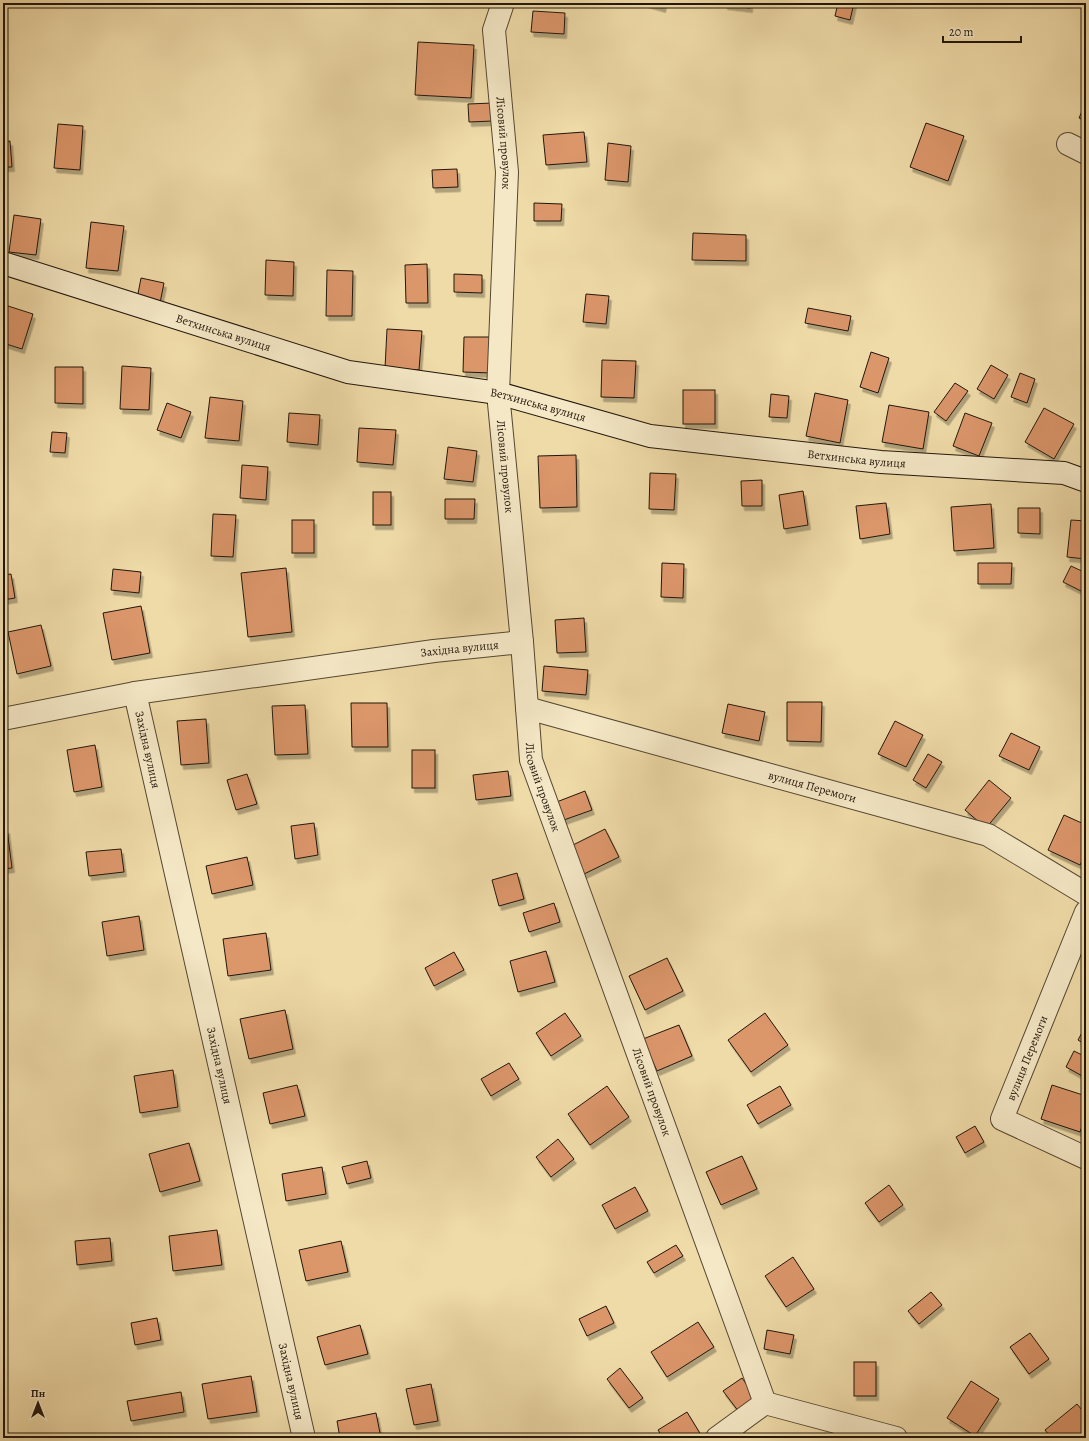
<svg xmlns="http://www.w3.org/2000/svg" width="1089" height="1441" font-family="Alegreya,serif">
  <defs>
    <filter id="shadow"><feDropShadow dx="2.5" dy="4.5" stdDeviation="0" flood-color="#0004"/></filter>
  </defs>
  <rect width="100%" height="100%" fill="#efdba8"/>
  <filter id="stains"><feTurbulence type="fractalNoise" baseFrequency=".005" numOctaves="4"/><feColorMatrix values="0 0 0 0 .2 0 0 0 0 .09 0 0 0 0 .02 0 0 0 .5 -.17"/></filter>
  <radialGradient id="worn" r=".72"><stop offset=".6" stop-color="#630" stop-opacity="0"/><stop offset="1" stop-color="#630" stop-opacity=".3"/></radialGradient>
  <g fill="#db966a" stroke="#21160b" filter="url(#shadow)">
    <path d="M646,3H664L663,8Z"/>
    <path d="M725,3H750V8L725,5Z"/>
    <path d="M838,3H854L850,20L835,16Z"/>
    <path d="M533,11L565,13L564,34L531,32Z"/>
    <path d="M418,42L474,45L471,98L415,95Z"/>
    <path d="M1086,102V121L1079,118Z"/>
    <path d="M493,103V121L469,122L468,104Z"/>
    <path d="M926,123L964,136L948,181L910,167Z"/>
    <path d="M58,124L83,126L80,170L54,168Z"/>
    <path d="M584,132L587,162L546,165L543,135Z"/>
    <path d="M10,141L12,167H3V142Z"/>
    <path d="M608,143L631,146L628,182L605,180Z"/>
    <path d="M457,169L458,187L433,188L432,170Z"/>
    <path d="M534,203L562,204L561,221H534Z"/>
    <path d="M14,215L41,219L36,255L9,252Z"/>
    <path d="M91,222L124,226L118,271L86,268Z"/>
    <path d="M693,233L746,235V261L692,260Z"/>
    <path d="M266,260L294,262L293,296L265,295Z"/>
    <path d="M427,264L428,303H406L405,265Z"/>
    <path d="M327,270L353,271L352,316H326Z"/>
    <path d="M454,274L482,275V293L454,292Z"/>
    <path d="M141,278L164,283L160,303L137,299Z"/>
    <path d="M586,294L609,296L606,324L583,322Z"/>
    <path d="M5,305L33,314L22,349L3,343V311Z"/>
    <path d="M808,308L851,316L848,331L805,323Z"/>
    <path d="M387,329L422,331L419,370L385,368Z"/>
    <path d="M464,337H493L492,373L463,372Z"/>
    <path d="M871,352L889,358L878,393L860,387Z"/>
    <path d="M602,360L636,361L634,398L601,397Z"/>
    <path d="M991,365L1008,375L994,399L977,389Z"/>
    <path d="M122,366L151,368L149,410L120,409Z"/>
    <path d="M55,367H83V404L55,403Z"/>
    <path d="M1020,373L1035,379L1027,403L1011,397Z"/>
    <path d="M955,383L968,391L946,421L934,412Z"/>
    <rect x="683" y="390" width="32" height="34"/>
    <path d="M815,393L848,400L840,443L806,436Z"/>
    <path d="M771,394L789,396L787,418L769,417Z"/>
    <path d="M210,397L243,401L239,441L205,438Z"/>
    <path d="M167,403L191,412L181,438L157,430Z"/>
    <path d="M889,405L929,412L923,449L882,442Z"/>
    <path d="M1044,408L1074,424L1054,459L1025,442Z"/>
    <path d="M289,413L320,415L318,445L287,442Z"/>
    <path d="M965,413L992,423L979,456L953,446Z"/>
    <path d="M359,428L396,430L393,465L357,462Z"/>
    <path d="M52,432L67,433L65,453L50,452Z"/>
    <path d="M448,447L477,451L473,482L444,479Z"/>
    <path d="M576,455L577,507L540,508L538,456Z"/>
    <path d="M242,465L268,467L266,500L240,498Z"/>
    <path d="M650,473L676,474L674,510L649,509Z"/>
    <path d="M762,480V506H742L741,481Z"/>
    <path d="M803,491L808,525L784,529L779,495Z"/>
    <rect x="373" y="492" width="18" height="33"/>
    <path d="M445,499H475L474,519H445Z"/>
    <path d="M886,503L890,534L860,539L856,506Z"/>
    <path d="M991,504L994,548L954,551L951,507Z"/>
    <path d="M1018,508H1040V534L1018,533Z"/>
    <path d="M213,514L236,515L233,557L211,556Z"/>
    <rect x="292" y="520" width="22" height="33"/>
    <path d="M1071,520L1086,521V559L1067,557Z"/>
    <path d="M662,563L684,564L683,598L661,597Z"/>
    <path d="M978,563H1012L1011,584H978Z"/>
    <path d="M1071,566L1086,573L1085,593L1063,582Z"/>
    <path d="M286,568L292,632L248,637L241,573Z"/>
    <path d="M113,569L141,572L139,593L111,590Z"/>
    <path d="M11,574L15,598L3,600V575Z"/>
    <path d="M141,606L150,653L112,660L103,613Z"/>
    <path d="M584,618L586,652L557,653L555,620Z"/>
    <path d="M41,625L51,666L17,674L8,632Z"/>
    <path d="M544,666L588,670L586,695L542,691Z"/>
    <path d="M787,702H822L821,742L787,741Z"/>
    <path d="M351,703H387L388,747H352Z"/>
    <path d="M728,704L765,712L759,741L722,733Z"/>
    <path d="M305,705L308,754L275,755L272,706Z"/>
    <path d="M206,719L209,763L181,765L177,721Z"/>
    <path d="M895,721L923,735L906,767L878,754Z"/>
    <path d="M1011,733L1040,747L1029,770L999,756Z"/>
    <path d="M95,745L102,787L74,792L67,750Z"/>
    <rect x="412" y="750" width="23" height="38"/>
    <path d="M928,754L942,762L926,788L913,780Z"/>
    <path d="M508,771L511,796L476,800L473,775Z"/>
    <path d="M247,774L257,804L236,810L227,780Z"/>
    <path d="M989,780L1011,798L986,828L965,810Z"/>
    <path d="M585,791L592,810L561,821L554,803Z"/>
    <path d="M1064,815L1086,825V853L1080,865L1048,850Z"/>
    <path d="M314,823L318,855L295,859L291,826Z"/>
    <path d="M3,829H7L12,868L3,869Z"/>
    <path d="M605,829L619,857L582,875L569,847Z"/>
    <path d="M121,849L124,872L89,876L86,852Z"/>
    <path d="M247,857L253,885L212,894L206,866Z"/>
    <path d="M517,873L524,899L499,906L492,880Z"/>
    <path d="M554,903L560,922L529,932L523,913Z"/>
    <path d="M139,916L144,950L107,956L102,922Z"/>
    <path d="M266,933L271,970L228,976L223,939Z"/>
    <path d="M546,951L555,982L518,992L510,961Z"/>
    <path d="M454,952L464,970L434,986L425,968Z"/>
    <path d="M667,958L683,991L645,1010L629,976Z"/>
    <path d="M285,1010L293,1049L249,1059L240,1019Z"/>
    <path d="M565,1013L581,1036L551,1056L536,1033Z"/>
    <path d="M765,1013L788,1045L751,1072L728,1040Z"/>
    <path d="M679,1025L692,1056L657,1071L643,1039Z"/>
    <path d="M1085,1027L1086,1028V1045L1078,1040Z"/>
    <path d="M1074,1051L1086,1057V1078L1066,1067Z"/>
    <path d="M509,1063L519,1079L491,1096L481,1079Z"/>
    <path d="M173,1070L178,1107L140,1113L134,1076Z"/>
    <path d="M297,1085L305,1116L270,1124L263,1093Z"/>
    <path d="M1052,1085L1086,1096V1115L1080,1132L1041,1119Z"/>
    <path d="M607,1086L629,1117L590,1145L568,1114Z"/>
    <path d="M780,1086L791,1105L758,1124L747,1105Z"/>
    <path d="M975,1126L984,1142L965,1153L956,1137Z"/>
    <path d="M558,1139L574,1159L551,1177L536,1157Z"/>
    <path d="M189,1143L200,1181L160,1192L149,1154Z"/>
    <path d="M742,1156L757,1189L721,1205L706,1172Z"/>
    <path d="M367,1161L371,1178L347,1184L342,1167Z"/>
    <path d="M322,1167L326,1194L286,1201L282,1174Z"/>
    <path d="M889,1185L903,1205L879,1222L865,1203Z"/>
    <path d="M635,1187L648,1211L615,1229L602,1205Z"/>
    <path d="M217,1230L222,1265L173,1271L169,1236Z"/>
    <path d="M110,1238L112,1261L77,1265L75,1241Z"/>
    <path d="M341,1241L348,1272L306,1281L299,1250Z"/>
    <path d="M676,1245L683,1256L654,1273L647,1262Z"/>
    <path d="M793,1257L814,1289L786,1307L765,1276Z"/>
    <path d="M931,1292L942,1305L919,1324L908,1311Z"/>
    <path d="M606,1306L614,1323L587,1336L579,1319Z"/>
    <path d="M157,1318L161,1340L135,1345L131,1323Z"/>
    <path d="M698,1322L714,1347L667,1377L651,1352Z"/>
    <path d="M360,1325L368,1354L325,1365L317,1337Z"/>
    <path d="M767,1330L794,1335L790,1354L764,1349Z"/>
    <path d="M1030,1333L1049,1359L1029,1374L1010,1347Z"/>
    <rect x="854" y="1362" width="22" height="34"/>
    <path d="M620,1368L643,1398L629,1408L607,1379Z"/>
    <path d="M251,1376L257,1412L208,1419L202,1384Z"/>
    <path d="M742,1378L757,1399L739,1412L723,1391Z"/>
    <path d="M971,1381L999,1399L975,1436L947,1418Z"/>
    <path d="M431,1384L438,1421L414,1425L406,1389Z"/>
    <path d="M181,1392L184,1412L131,1421L127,1401Z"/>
    <path d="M1077,1404L1086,1415V1438H1051L1045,1430Z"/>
    <path d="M687,1412L701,1435L695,1438H663L658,1430Z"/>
    <path d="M376,1413L381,1438H340L337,1421Z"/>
  </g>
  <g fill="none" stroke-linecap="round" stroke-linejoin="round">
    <defs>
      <g id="minor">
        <path id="s1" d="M503,3L494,30L507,172L498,393L522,642L531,760L765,1403L896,1438"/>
        <path d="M1068,144L1086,153"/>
        <path id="s2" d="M135,693L304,1438"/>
        <path id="s3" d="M527,708L988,835L1086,894"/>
        <path id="s4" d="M3,719L135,693L434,651L522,642"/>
        <path d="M1086,912L1002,1119L1086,1158"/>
        <path d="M717,1438L765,1403"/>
      </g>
      <g id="secondary">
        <path id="s5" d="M3,263L348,372L498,393L650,436L881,462L1064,473L1086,481"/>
      </g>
    </defs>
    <use href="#minor" stroke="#544732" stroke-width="24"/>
    <use href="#secondary" stroke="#21160b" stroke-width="24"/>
    <use href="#minor" stroke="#f5e8c6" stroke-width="22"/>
    <use href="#secondary" stroke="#f5e8c6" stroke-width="22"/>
  </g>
  <g text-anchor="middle" stroke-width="3" stroke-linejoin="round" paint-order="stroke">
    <g font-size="12" fill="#21160b" stroke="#f5e8c6">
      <text dy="4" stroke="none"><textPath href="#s1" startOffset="142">Лісовий провулок</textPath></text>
      <text dy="4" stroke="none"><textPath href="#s5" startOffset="231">Ветхинська вулиця</textPath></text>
      <text dy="4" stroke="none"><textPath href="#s5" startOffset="555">Ветхинська вулиця</textPath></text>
      <text dy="4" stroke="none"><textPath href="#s5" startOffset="879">Ветхинська вулиця</textPath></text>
      <text dy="4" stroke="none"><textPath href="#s1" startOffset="466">Лісовий провулок</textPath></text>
      <text dy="4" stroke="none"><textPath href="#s4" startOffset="462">Західна вулиця</textPath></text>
      <text dy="4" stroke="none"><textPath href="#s2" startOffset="58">Західна вулиця</textPath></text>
      <text dy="4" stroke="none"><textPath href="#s1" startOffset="790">Лісовий провулок</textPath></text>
      <text dy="4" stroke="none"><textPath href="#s3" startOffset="296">вулиця Перемоги</textPath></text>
      <text transform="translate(1027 1058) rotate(-68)" y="4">вулиця Перемоги</text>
      <text dy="4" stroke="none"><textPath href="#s2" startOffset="382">Західна вулиця</textPath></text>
      <text dy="4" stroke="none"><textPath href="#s1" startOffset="1114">Лісовий провулок</textPath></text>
      <text dy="4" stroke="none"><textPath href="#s2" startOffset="706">Західна вулиця</textPath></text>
    </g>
  </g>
  <rect width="1089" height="1441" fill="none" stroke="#efdba8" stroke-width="16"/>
  <rect x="4" y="4" width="1081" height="1433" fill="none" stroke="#21160b" stroke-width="2"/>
  <rect x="8" y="8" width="1073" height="1425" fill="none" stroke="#21160b"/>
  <g transform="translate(38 1403)" stroke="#f5e8c6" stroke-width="3" paint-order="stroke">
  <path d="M0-3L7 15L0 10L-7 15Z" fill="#21160b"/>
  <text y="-6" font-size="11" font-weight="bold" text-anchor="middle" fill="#21160b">Пн</text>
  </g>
  <path d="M943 36v6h78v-6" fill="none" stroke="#21160b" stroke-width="2"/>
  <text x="949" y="36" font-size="12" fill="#21160b" stroke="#f5e8c6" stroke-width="3" paint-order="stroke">20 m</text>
  <rect width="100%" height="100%" filter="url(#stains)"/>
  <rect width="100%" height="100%" fill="url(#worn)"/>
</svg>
